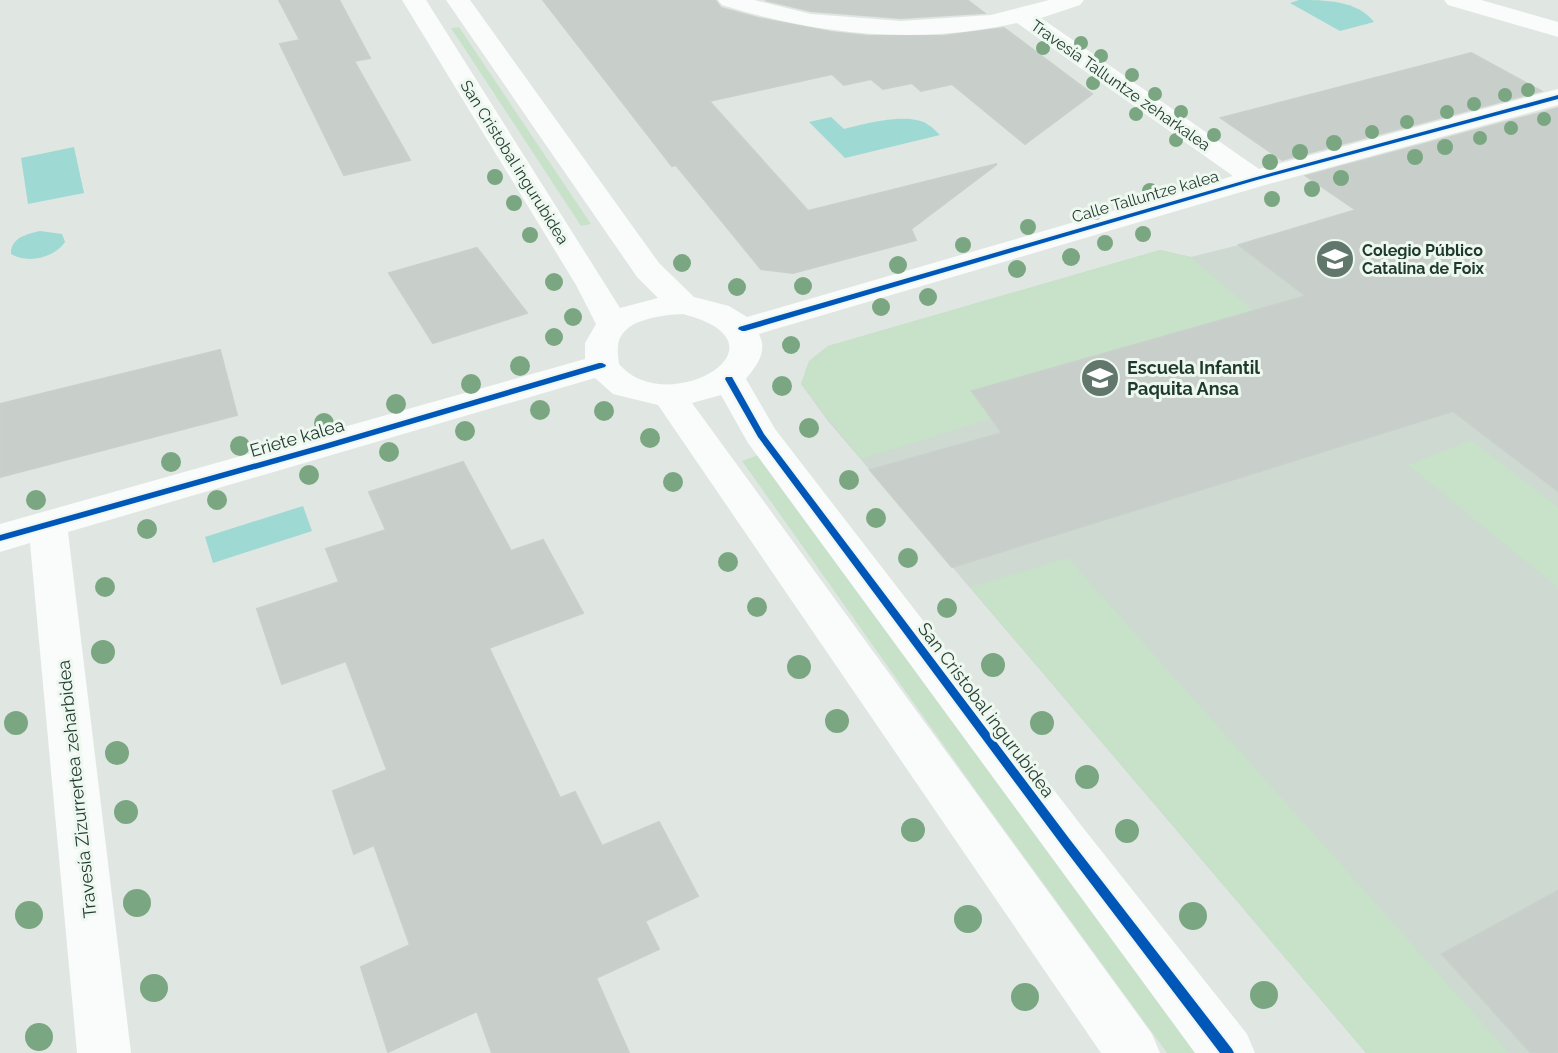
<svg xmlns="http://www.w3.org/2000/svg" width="1558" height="1053" font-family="Raleway,sans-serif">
  <rect width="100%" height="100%" fill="#e0e7e2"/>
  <path fill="#cdd9d1" d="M1558,133V1053H1366L828,421L801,384L809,361L828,346L1160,250L1191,257L1239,245L1519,161Z"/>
  <g fill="#c8e2ca">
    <path d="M459,27L591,224L581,226L451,28Z"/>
    <path d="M1160,250L1191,257L1293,345L1269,353L1229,318L972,391L991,419L861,459L801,384L809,361L828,346Z"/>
    <path d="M1471,440L1558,507V588L1408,465Z"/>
    <path d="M758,455L1199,1053H1167L979,795L742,461Z"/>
    <path d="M1068,558L1509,1053H1366L970,587Z"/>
  </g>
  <g fill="#9ed9d3">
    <path d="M1299,0C1324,0 1357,0 1374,22L1340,31L1290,3Z"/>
    <path d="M831,117L844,129C864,124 908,112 927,124C931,126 936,131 940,135L845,158L809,122Z"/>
    <path d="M74,147L84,193L28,204L21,158Z"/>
    <path d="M40,231L62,234L65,242C54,258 28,264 11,254C10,238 27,234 40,231Z"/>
    <path d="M303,506L312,531L213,563L205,537Z"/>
  </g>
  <g fill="#c8ceca" stroke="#c9d0cb" stroke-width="2">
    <path d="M279,0H339L370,58L354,61L410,160L344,175L280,44L300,40Z"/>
    <path d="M543,0H715L721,8L758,18L831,32L868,36H943L1004,28L1092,94L1025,144L952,84L921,91L912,83L883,89L871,79L844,85L832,74L709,101L808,211L997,164L911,229L916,240L793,273L761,269L676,165L672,166Z"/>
    <path d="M765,0H967L984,13L901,18L811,11Z"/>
    <path d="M1471,53L1541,91L1282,160L1221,118Z"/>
    <path d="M1558,108V491L1453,411L952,567L870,470L1002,433L972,391L1306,296L1239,245L1356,210L1306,176Z"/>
    <path d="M477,248L527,313L433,343L389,273Z"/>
    <path d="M220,350L237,415L0,477V404Z"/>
    <path d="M463,462L511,551L543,540L583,613L489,648L560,798L575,792L602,846L659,822L698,896L645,921L659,949L596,978L629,1053H492L477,1011L388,1052L361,967L410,945L374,845L354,854L333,791L387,770L346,661L282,684L257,609L339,582L326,549L386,530L369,492Z"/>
    <path d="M1558,891V1053H1531L1442,954Z"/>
  </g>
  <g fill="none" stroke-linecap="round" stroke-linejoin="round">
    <g fill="#fafbfb" fill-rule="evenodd">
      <path d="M402,0H426L620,308L658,298L637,277L446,0H470L659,263L694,297L729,306L747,317L1233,176L1017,23C918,45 818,35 722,5L718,0H754L811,14L901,21L991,15L1049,0H1084L1080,5L1041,18L1259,169L1558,89V105L1265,185L759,334C768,352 757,365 746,379L775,429L1084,829L1247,1034L1255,1053H1195L748,443L721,395L692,403L1152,1034L1160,1053H1101L658,405L613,394L595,378L68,532L131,1053H77L30,543L0,552V524L585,359V343L596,324L576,285ZM683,314C799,344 667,421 619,364C618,355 616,344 621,336C632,318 664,315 683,314Z"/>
      <path d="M1444,0H1481L1558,22V37L1448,5Z"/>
    </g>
    <defs>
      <g id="cycleway">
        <path d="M1558,95V99L1257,180L745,331H742L738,329L739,327L1253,178Z"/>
        <path d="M599,363H602L606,365L605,367L330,448L0,541V535L324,444Z"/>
        <path d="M726,377H732L764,434L1071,841L1232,1049L1234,1053H1220L1063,847L758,437L725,379Z"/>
      </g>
    </defs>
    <use href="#cycleway" stroke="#eef7f0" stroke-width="4"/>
    <use href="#cycleway" fill="#0057b8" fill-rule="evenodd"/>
  </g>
  <g fill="#7aa782">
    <circle cx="1081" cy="43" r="7"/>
    <circle cx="1043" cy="48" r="7"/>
    <circle cx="1101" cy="56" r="7"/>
    <circle cx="1132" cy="75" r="7"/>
    <circle cx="1093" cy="83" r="7"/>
    <circle cx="1528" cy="90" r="7"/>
    <circle cx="1155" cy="94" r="7"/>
    <circle cx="1505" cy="95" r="7"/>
    <circle cx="1474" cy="104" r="7"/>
    <circle cx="1181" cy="112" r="7"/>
    <circle cx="1447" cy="112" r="7"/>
    <circle cx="1136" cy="114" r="7"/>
    <circle cx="1544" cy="119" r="7"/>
    <circle cx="1407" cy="122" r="7"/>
    <circle cx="1511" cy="128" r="7"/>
    <circle cx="1372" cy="132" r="7"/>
    <circle cx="1214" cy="135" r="7"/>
    <circle cx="1480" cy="138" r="7"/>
    <circle cx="1176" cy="140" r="7"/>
    <circle cx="1334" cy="143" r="8"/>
    <circle cx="1445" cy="147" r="8"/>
    <circle cx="1300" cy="152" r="8"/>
    <circle cx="1415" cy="157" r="8"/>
    <circle cx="1270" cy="162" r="8"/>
    <circle cx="495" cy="177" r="8"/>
    <circle cx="1341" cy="178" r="8"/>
    <circle cx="1312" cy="189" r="8"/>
    <circle cx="1150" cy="191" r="8"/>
    <circle cx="1272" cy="199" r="8"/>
    <circle cx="514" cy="203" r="8"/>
    <circle cx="1095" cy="212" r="8"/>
    <circle cx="1028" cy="227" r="8"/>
    <circle cx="1143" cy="234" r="8"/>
    <circle cx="530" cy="235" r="8"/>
    <circle cx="1105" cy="243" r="8"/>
    <circle cx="963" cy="245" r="8"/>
    <circle cx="1071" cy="257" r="9"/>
    <circle cx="682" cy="263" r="9"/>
    <circle cx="898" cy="265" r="9"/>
    <circle cx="1017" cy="269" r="9"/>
    <circle cx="554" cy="282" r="9"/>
    <circle cx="803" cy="286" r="9"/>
    <circle cx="737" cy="287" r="9"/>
    <circle cx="928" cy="297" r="9"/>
    <circle cx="881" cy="307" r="9"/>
    <circle cx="573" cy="317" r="9"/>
    <circle cx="554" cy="337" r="9"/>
    <circle cx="791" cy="345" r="9"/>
    <circle cx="520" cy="366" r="10"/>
    <circle cx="471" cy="384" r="10"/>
    <circle cx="782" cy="386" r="10"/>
    <circle cx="396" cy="404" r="10"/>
    <circle cx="540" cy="410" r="10"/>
    <circle cx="604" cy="411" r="10"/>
    <circle cx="324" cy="423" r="10"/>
    <circle cx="809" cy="428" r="10"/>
    <circle cx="465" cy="431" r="10"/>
    <circle cx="650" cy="438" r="10"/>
    <circle cx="240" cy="446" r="10"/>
    <circle cx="389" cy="452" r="10"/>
    <circle cx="171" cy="462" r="10"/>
    <circle cx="309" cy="475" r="10"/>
    <circle cx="849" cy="480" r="10"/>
    <circle cx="673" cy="482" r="10"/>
    <circle cx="36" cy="500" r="10"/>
    <circle cx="217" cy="500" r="10"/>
    <circle cx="876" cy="518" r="10"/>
    <circle cx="147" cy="529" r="10"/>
    <circle cx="908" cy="558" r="10"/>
    <circle cx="728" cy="562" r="10"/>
    <circle cx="105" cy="587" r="10"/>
    <circle cx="757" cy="607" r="10"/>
    <circle cx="947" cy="608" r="10"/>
    <circle cx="103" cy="652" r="12"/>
    <circle cx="993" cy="665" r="12"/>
    <circle cx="799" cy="667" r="12"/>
    <circle cx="837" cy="721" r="12"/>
    <circle cx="16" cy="723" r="12"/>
    <circle cx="1042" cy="723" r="12"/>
    <circle cx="117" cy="753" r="12"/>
    <circle cx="1087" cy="777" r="12"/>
    <circle cx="126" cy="812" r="12"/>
    <circle cx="913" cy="830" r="12"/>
    <circle cx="1127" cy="831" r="12"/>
    <circle cx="137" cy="903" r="14"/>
    <circle cx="29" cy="915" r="14"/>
    <circle cx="1193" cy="916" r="14"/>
    <circle cx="968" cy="919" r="14"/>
    <circle cx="154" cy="988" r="14"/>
    <circle cx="1264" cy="995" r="14"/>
    <circle cx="1025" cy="997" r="14"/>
    <circle cx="39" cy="1037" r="14"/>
  </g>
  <defs>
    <symbol id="school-disc" viewBox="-11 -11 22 22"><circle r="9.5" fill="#62776c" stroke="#eef7f0"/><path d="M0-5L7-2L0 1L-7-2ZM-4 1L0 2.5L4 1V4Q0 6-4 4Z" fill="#fff"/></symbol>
  </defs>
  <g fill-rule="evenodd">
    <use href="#school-disc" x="1313" y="237" width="44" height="44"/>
    <use href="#school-disc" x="1078" y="356" width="44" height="44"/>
  </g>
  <g text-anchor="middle" stroke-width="6" stroke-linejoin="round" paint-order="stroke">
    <g font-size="16" fill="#1e3a2c" stroke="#eef7f0">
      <text transform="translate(1121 85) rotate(35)" y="6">Travesía Talluntze zeharkalea</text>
      <text transform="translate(515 162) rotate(58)" y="6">San Cristobal ingurubidea</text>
      <text transform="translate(1145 196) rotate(-16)" y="6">Calle Talluntze kalea</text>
    </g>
    <g font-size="16" font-weight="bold" fill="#1e3a2c" stroke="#eef7f0" text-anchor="start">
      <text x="1362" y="256">Colegio Público<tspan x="1362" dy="18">Catalina de Foix</tspan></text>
    </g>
    <g font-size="18" font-weight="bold" fill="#1e3a2c" stroke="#eef7f0" text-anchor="start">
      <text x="1127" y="374">Escuela Infantil<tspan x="1127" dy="21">Paquita Ansa</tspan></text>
    </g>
    <g font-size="18" fill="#1e3a2c" stroke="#eef7f0">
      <text transform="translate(297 438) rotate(-16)" y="6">Eriete kalea</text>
      <text transform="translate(986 710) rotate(53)" y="6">San Cristobal ingurubidea</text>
      <text transform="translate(77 789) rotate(-96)" y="6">Travesía Zizurrertea zeharbidea</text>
    </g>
  </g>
</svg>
